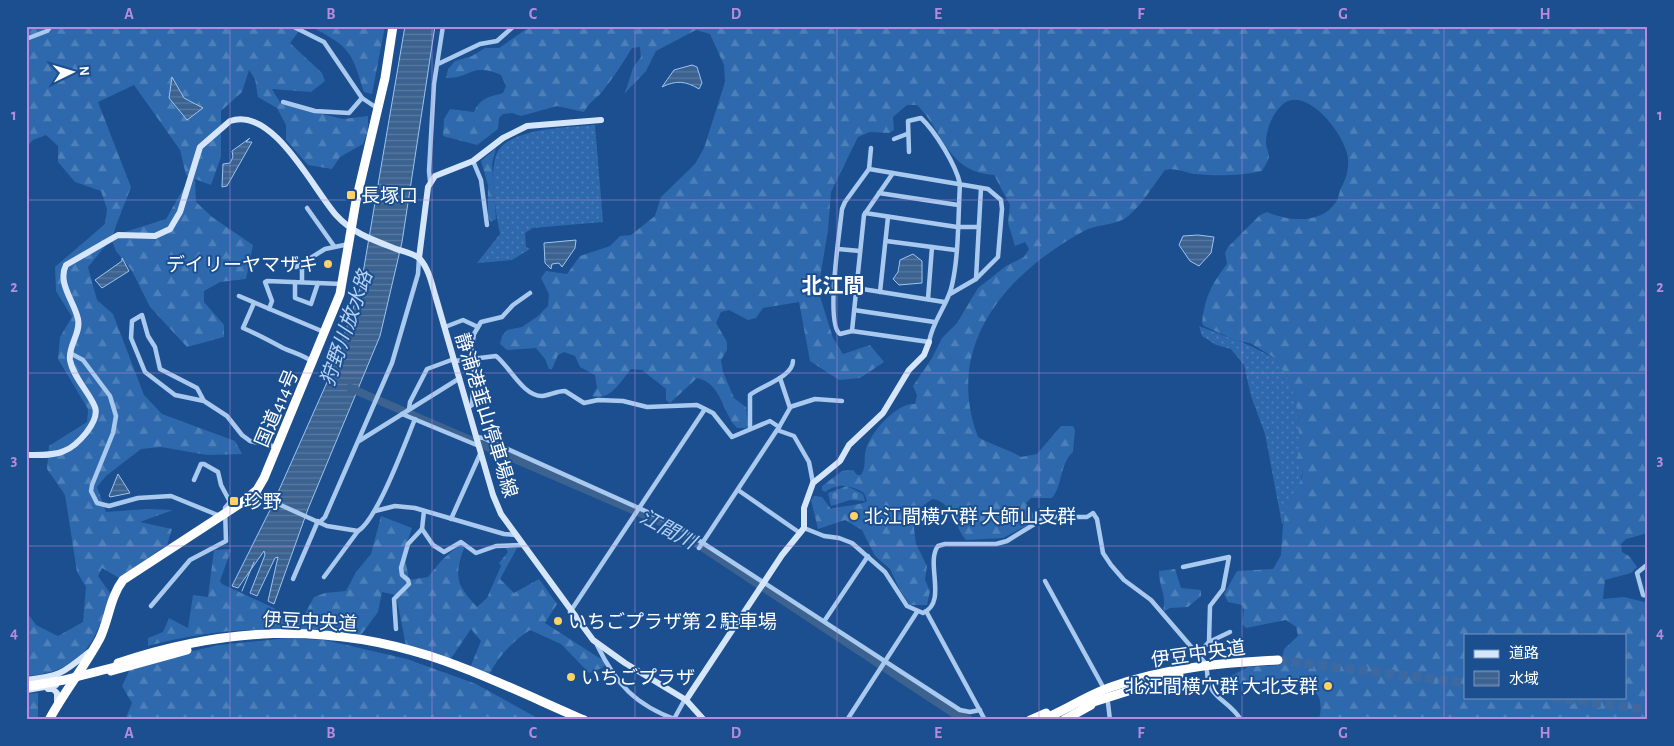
<svg xmlns="http://www.w3.org/2000/svg" width="1674" height="746" font-family="'Alegreya Sans','Noto Sans JP',sans-serif">
  <defs>
    <pattern id="grass-dots" width="8" height="8" patternUnits="userSpaceOnUse" patternTransform="scale(1.25)"><rect width="8" height="8" fill="#2e69ad"/><path d="M2 2h.1M6 6h.1" fill="none" stroke="#4d80b9" stroke-width="1.8" stroke-linecap="round"/></pattern>
    <pattern id="forest-firs" width="22" height="20" patternUnits="userSpaceOnUse" patternTransform="scale(1.25)"><rect width="22" height="20" fill="#2e69ad"/><path d="M5 1l3.5 6h-7zM16 11l3.5 6h-7z" fill="#4d80b9"/></pattern>
    <pattern id="cemetery-stones" width="16" height="16" patternUnits="userSpaceOnUse" patternTransform="scale(1.25)"><rect width="16" height="16" fill="#2e69ad"/><path d="M2 7V4a2 2 0 0 1 4 0v3zM10 15v-3a2 2 0 0 1 4 0v3z" fill="#4d80b9"/></pattern>
    <pattern id="water-rules" width="6" height="5" patternUnits="userSpaceOnUse" patternTransform="scale(1.25)"><rect width="6" height="5" fill="#3c6290"/><path d="M0 2.5h6" fill="none" stroke="#597aa1"/></pattern>
  </defs>
  <rect width="100%" height="100%" fill="#1b4f8f"/>
  <g fill="url(#grass-dots)">
    <path d="M595,125L603,222L533,228L525,233L526,247L530,249L512,260L477,263L500,234C496,214 488,168 498,151C512,128 570,127 595,125Z"/>
    <path d="M1199,326L1251,346L1276,359L1291,382L1296,404L1303,468L1301,480L1282,524L1265,434L1251,396L1244,365L1231,349L1216,345L1202,336Z"/>
  </g>
  <g fill="url(#forest-firs)" fill-rule="evenodd">
    <path d="M26,26H303L290,43L322,73L325,81L311,92L272,89L281,104L343,119L368,116V131L363,144L340,157L332,169L308,165L286,140V125L277,108L258,97L255,79L249,70L242,92L221,111V157L211,185L195,179L196,202L212,217L253,245L246,279L220,282L204,291V302L224,325V337L187,347L150,307L132,271L116,251L111,239L88,267L97,300L113,314L144,395L162,414L235,441L242,454L207,455L161,447L141,449L106,476L97,487L106,512L147,509L173,510L140,522L172,529L167,545L119,578L102,568L98,576L110,593C97,643 82,672 26,676V611L36,625L58,636L83,622L86,587L77,572L65,495L47,469L49,446L87,422L88,409L58,359L60,337L72,317L56,291L55,267L105,224L107,209L101,191L75,182L58,162V146L46,135L33,140L26,147ZM134,85L180,150L186,175L190,177L166,219L112,236L131,187L98,102Z"/>
    <path d="M310,26H385L372,94L364,92C351,49 349,47 310,26Z"/>
    <path d="M538,26H1648V533L1626,539L1621,544L1622,552L1629,556L1637,567L1631,573L1605,580L1603,599L1624,597L1648,603V720H1318C1321,715 1321,708 1320,701C1318,688 1300,680 1287,678C1280,677 1272,683 1265,684C1256,685 1237,685 1231,680V676L1248,667L1281,665L1284,649L1298,636L1296,627L1286,620L1246,628L1242,624L1244,610L1242,605L1228,602L1224,594L1237,571L1273,569L1281,555L1283,524L1288,503L1302,478L1303,468L1298,459L1299,434L1296,404L1290,382L1276,359L1250,343L1237,341L1204,326L1202,323C1205,297 1211,285 1227,264L1225,253L1228,247L1260,215L1267,212C1288,221 1321,225 1336,202C1339,198 1339,192 1341,188C1346,179 1349,169 1348,159C1347,137 1306,83 1282,105C1273,113 1266,129 1266,142C1266,147 1269,153 1269,157C1268,162 1264,167 1262,171C1241,176 1217,176 1196,174C1185,173 1176,167 1165,170C1155,183 1138,211 1124,219C1112,226 1096,224 1084,231C1007,273 943,345 978,437C992,445 1007,449 1021,457L1037,454L1061,426H1073L1075,430L1073,452C1059,465 1063,485 1052,498H1031L1026,503L1036,518L1035,521L1003,538L966,540C954,527 953,501 932,499L919,509L914,529L916,544L927,566L925,580L930,591L927,605H910L899,588L890,569L875,556L862,530L845,520L818,529L811,500L814,496L822,497L831,509C841,506 862,505 867,501L864,493C851,485 838,482 825,492L822,490V486L842,471L853,470L857,475H861C867,466 863,459 866,449C870,433 897,402 915,404L917,395L913,386L932,358L942,338L957,323L978,288L1006,266L1024,257L1029,249L1025,242L1015,246L1008,223L1010,205L994,175C947,172 945,133 917,105H907L893,117L894,130L889,133L870,132L858,137L831,192L828,230L818,290L833,338L843,354L870,345L884,362L860,378L839,380L810,361L799,302L763,308L756,318L748,320L729,310L721,312L716,323L727,342V350L721,360L723,372L734,398L746,407L748,425L746,428H737C722,413 722,383 697,378L670,403L666,400V389L642,370L631,369C621,381 610,402 592,396L597,388L595,375L580,367L575,356L564,352L558,355L552,369H549L545,359L536,348L507,350L500,344L502,336L507,330L522,327L538,316L548,306L549,294L541,278L546,271L567,274L580,256L610,246L620,236L631,235L655,216L661,197L695,164L704,148L725,82L724,65L710,34L696,30L656,51L646,71L625,93L633,68L641,57L640,47L632,48C623,63 613,78 602,92C596,99 590,101 584,112L557,106L521,116L512,113L503,114L499,118L498,129L477,145L443,136L444,119L450,109L474,112C480,98 489,97 503,93L506,86L501,75C470,62 471,79 446,78L448,69L455,61L472,56L485,48H499L525,30ZM1465,635H1625V697H1465Z"/>
    <path d="M496,148L492,164L496,219L491,222L488,216V185L481,161Z"/>
    <path d="M381,516L412,528L404,552L409,580L428,577L441,561L461,543L464,548C454,577 456,584 477,607L487,598L501,566L499,563L508,552L505,547L517,548L500,579L514,593L539,579L557,604L545,623L607,663L602,668L589,673L561,644L530,630C513,641 498,656 489,675L470,668L481,641L471,629L450,660L406,646L396,595L382,592L378,612L361,635C291,625 217,627 148,646V638L163,632L169,618L188,628L193,595L208,597L214,550L229,549L231,550L220,581L222,584L274,608L284,619H302L314,597L325,593L346,591L356,572L371,554Z"/>
    <path d="M1175,569L1181,588L1201,590V596L1188,607L1170,608L1163,612C1167,594 1159,588 1159,571Z"/>
    <path d="M288,638L325,640L407,659L476,684L541,720H125L132,703L122,686L132,665L219,645Z"/>
    <path d="M38,693V720H26V694Z"/>
  </g>
  <path fill="url(#cemetery-stones)" d="M847,486L863,494L865,501L850,500L831,506L828,493Z"/>
  <g fill="url(#water-rules)" stroke="#9cc4f0">
    <path d="M405,26H435L402,242L380,336L308,509L274,604L268,601L278,557L275,558L257,596L250,593L265,555L264,551L238,588L232,586L271,508L332,371L361,285Z"/>
    <path d="M692,65L697,67L702,83L699,89C686,81 676,80 662,87L674,70Z"/>
    <path d="M172,77L184,98L203,108L187,120L169,98Z"/>
    <path d="M250,138L246,142H252L227,186L222,187L223,164L230,163L233,157L232,151Z"/>
    <path d="M1198,235L1214,237L1211,253L1199,266L1190,261L1179,245L1183,236Z"/>
    <path d="M576,240L575,248L562,267L559,263L552,264L551,269L545,263L544,243Z"/>
    <path d="M913,254L922,261V283L899,285L893,279L898,272L900,260Z"/>
    <path d="M122,258L129,271L102,288L95,280L122,261Z"/>
    <path d="M118,474L130,493L110,497L109,496Z"/>
  </g>
  <g fill="none" stroke-linecap="round" stroke-linejoin="round">
    <path stroke="#9cc4f0" stroke-width="1" d="M242,591L254,562"/>
    <path stroke="#3c6290" stroke-width="8" d="M350,388L670,526L953,713L970,720"/>
    <g stroke="#3d69a0" stroke-width="9" stroke-dasharray="9 4.5" stroke-linecap="butt">
      <path d="M1278,660L1465,683"/>
      <path d="M1552,697L1648,710"/>
    </g>
    <g stroke="#a9c9ee" stroke-width="4.5">
      <path d="M292,26L324,42L362,98L377,108"/>
      <path d="M26,39L47,31L51,26"/>
      <path d="M438,64L480,44L497,41L514,26"/>
      <path d="M283,102L315,111L349,113L362,98"/>
      <path d="M894,139L907,134"/>
      <path d="M909,152L908,121L921,118C935,131 956,165 960,184C958,216 959,255 952,285C948,305 933,319 929,342L852,331L840,334C825,324 840,230 842,209L845,202L869,169L988,189L1001,200L1002,209L998,257L976,279L950,294"/>
      <path d="M473,161L481,180L487,225"/>
      <path d="M869,169L871,148"/>
      <path d="M430,181L429,171L434,84L443,26"/>
      <path d="M879,193L958,205"/>
      <path d="M307,208L334,246"/>
      <path d="M865,213L957,227H979"/>
      <path d="M886,241L955,250"/>
      <path d="M838,249L860,251"/>
      <path d="M296,267L325,249L349,244"/>
      <path d="M976,279L981,188"/>
      <path d="M295,282V298L311,304L318,283"/>
      <path d="M302,282V263"/>
      <path d="M856,288L944,302"/>
      <path d="M880,292L888,217"/>
      <path d="M239,296L324,332"/>
      <path d="M928,299L932,247"/>
      <path d="M254,303L243,328C257,334 270,341 283,348C294,353 303,355 313,362"/>
      <path d="M269,309L272,301L265,282L267,281L342,284"/>
      <path d="M854,310L934,322"/>
      <path d="M445,327L463,320L478,327"/>
      <path d="M852,331L864,215L893,173"/>
      <path d="M70,353L83,360L110,396L116,416L113,433L92,485L91,491L97,503L109,506L138,498L171,496L220,516"/>
      <path d="M470,359L474,334L481,322L502,317L513,305L530,293"/>
      <path d="M455,361L496,356C510,367 523,396 542,396C550,395 557,391 565,391L584,403L598,400L623,401L647,407L697,405L713,413L732,437L770,421L779,427"/>
      <path d="M204,401L175,395L145,372L131,338L132,321L142,315L148,336L155,347L160,369L197,388L204,401L227,416L242,435L250,441L277,447"/>
      <path d="M790,407L815,399L842,401"/>
      <path d="M468,408L472,405L474,373L473,358"/>
      <path d="M409,409L410,402L427,369L454,359"/>
      <path d="M402,414L479,446"/>
      <path d="M750,428V395C761,386 793,377 793,361"/>
      <path d="M778,429L790,408L780,378"/>
      <path d="M477,437L483,438L672,523L960,710L970,712L980,710"/>
      <path d="M359,441L460,378"/>
      <path d="M738,490L800,533"/>
      <path d="M254,493L327,526L358,531"/>
      <path d="M375,511L395,506L415,508L504,534L515,535"/>
      <path d="M451,519L481,452"/>
      <path d="M320,522L325,517L392,363L418,274L419,258"/>
      <path d="M804,528L824,536L839,538L852,543L885,572L907,606L923,613C948,602 925,563 938,546L945,544H996L1007,541L1046,517H1087L1093,513L1097,519L1103,553L1111,565L1124,580L1151,600L1206,664"/>
      <path d="M422,529L433,545L444,552L461,542L476,553L496,546L522,545"/>
      <path d="M699,548L777,430L794,436L809,462L813,483"/>
      <path d="M1648,564L1637,573L1643,595L1648,596"/>
      <path d="M1183,567L1229,557L1223,589L1210,606L1209,642L1198,653"/>
      <path d="M324,577L358,531C377,520 405,443 415,419"/>
      <path d="M293,579L318,521"/>
      <path d="M1045,581L1102,685"/>
      <path d="M151,606L190,560L226,541L225,508L230,502L221,485L218,472L204,464H201L194,480"/>
      <path d="M926,611L985,720"/>
      <path d="M570,612L705,409"/>
      <path d="M825,620L868,556"/>
      <path d="M396,629L394,599L409,584L408,580L402,575L401,568L408,544L422,529L424,511"/>
      <path d="M1209,642L1230,632"/>
      <path d="M597,645C616,684 635,705 677,720"/>
      <path d="M1207,671C1208,700 1228,698 1241,720"/>
      <path d="M1108,703L1110,720"/>
      <path d="M674,719L685,699"/>
      <path d="M847,720L917,612"/>
    </g>
    <g stroke="#d6e6fa" stroke-width="6">
      <path d="M419,258L428,187L435,176L473,161L503,138L527,126L601,120"/>
      <path d="M26,455C38,455 53,456 64,451C77,446 100,422 95,407C89,392 73,377 70,360C68,345 81,334 78,319C74,301 57,283 66,265L118,235L155,236L170,229L180,212L200,147L230,121C273,106 313,189 336,215C353,234 376,241 399,250C406,252 415,254 420,259C429,269 432,285 436,298L493,495L501,514L593,640L625,663L686,700L704,720"/>
      <path d="M26,680C61,676 63,673 89,652"/>
      <path d="M48,689H53L57,693V704"/>
      <path d="M27,690L56,685"/>
      <path d="M686,700L782,555L804,528V508L813,483L840,461L849,445L883,413L909,370L924,355L929,342"/>
    </g>
    <g stroke="#fff" stroke-width="9">
      <path d="M118,663C222,628 324,622 430,656C482,673 533,698 584,720"/>
      <path d="M111,671L187,650"/>
      <path d="M26,686L36,685"/>
      <path d="M1084,705L1179,675"/>
      <path d="M49,720C64,692 85,666 100,638C109,619 110,597 123,580L244,501L257,490L264,478L340,294L356,201L385,78L393,26"/>
      <path d="M1030,720L1046,713"/>
      <path d="M1041,720C1065,711 1087,695 1111,687C1164,668 1222,663 1278,660"/>
      <path d="M1064,720L1091,705"/>
    </g>
    <path stroke="#fff" stroke-width="9" d="M36,685L64,680L119,666"/>
  </g>
  <path fill="none" stroke="#b68bdc" stroke-width="1" stroke-opacity="0.55" d="M230,26V720M432,26V720M635,26V720M837,26V720M1039,26V720M1242,26V720M1444,26V720M26,200H1648M26,373H1648M26,546H1648"/>
  <g fill="#ffd166" stroke="#1b4f8f" stroke-width="2">
    <rect x="346" y="190" width="10" height="10" rx="2.5"/>
    <circle cx="328" cy="264" r="5"/>
    <rect x="229" y="496" width="10" height="10" rx="2.5"/>
    <circle cx="854" cy="516" r="5"/>
    <circle cx="558" cy="621" r="5"/>
    <circle cx="571" cy="677" r="5"/>
    <circle cx="1328" cy="686" r="5"/>
  </g>
  <g text-anchor="middle" stroke-width="4" stroke-linejoin="round" paint-order="stroke">
    <g font-size="19" fill="#fff" stroke="#1b4f8f" text-anchor="start">
      <text x="361" y="202">長塚口</text>
      <text x="318" y="271" text-anchor="end">デイリーヤマザキ</text>
      <text x="244" y="508">珍野</text>
      <text x="864" y="523">北江間横穴群 大師山支群</text>
      <text x="568" y="628">いちごプラザ第２駐車場</text>
      <text x="581" y="684">いちごプラザ</text>
      <text x="1318" y="693" text-anchor="end">北江間横穴群 大北支群</text>
    </g>
    <g font-size="19" fill="#fff" stroke="#1b4f8f">
      <text transform="translate(276 408) rotate(-67)" y="7">国道414号</text>
      <text transform="translate(487 415) rotate(73)" y="7">静浦港韮山停車場線</text>
      <text transform="translate(310 621) rotate(3)" y="7">伊豆中央道</text>
      <text transform="translate(1198 653) rotate(-8)" y="7">伊豆中央道</text>
    </g>
    <g font-size="20" font-style="italic" fill="#b5d3f5" stroke="#1b4f8f">
      <text transform="translate(346 328) rotate(-71)" y="7">狩野川放水路</text>
      <text transform="translate(668 529) rotate(28)" y="7">江間川</text>
    </g>
    <g font-size="21" font-weight="bold" fill="#fff" stroke="#1b4f8f">
      <text x="833" y="293">北江間</text>
    </g>
  </g>
  <rect width="1674" height="746" fill="none" stroke="#1b4f8f" stroke-width="55"/>
  <rect x="1464" y="634" width="162" height="65" fill="#1b4f8f" stroke="#7695bc"/>
  <rect x="1474" y="650" width="25" height="8" fill="#d6e6fa" stroke="#7695bc"/>
  <text x="1509" y="658" font-size="15" fill="#ffffff">道路</text>
  <rect x="1474" y="671" width="25" height="15" fill="url(#water-rules)" stroke="#7695bc"/>
  <text x="1509" y="684" font-size="15" fill="#ffffff">水域</text>
  <g transform="translate(72 72) rotate(85)" stroke="#1b4f8f" stroke-width="4" paint-order="stroke">
  <path d="M0-4L9 19L0 12L-9 19Z" fill="#ffffff"/>
  <text y="-8" font-size="14" font-weight="bold" text-anchor="middle" fill="#ffffff">N</text>
  </g>
  <rect x="28" y="28" width="1618" height="690" fill="none" stroke="#b68bdc" stroke-width="2"/>
  <g font-size="16" text-anchor="middle" font-weight="bold" fill="#b68bdc">
    <text x="129" y="19">A</text>
    <text x="331" y="19">B</text>
    <text x="533" y="19">C</text>
    <text x="736" y="19">D</text>
    <text x="938" y="19">E</text>
    <text x="1141" y="19">F</text>
    <text x="1343" y="19">G</text>
    <text x="1545" y="19">H</text>
    <text x="14" y="120">1</text>
    <text x="1660" y="120">1</text>
    <text x="14" y="292">2</text>
    <text x="1660" y="292">2</text>
    <text x="14" y="465">3</text>
    <text x="1660" y="465">3</text>
    <text x="14" y="638">4</text>
    <text x="1660" y="638">4</text>
    <text x="129" y="738">A</text>
    <text x="331" y="738">B</text>
    <text x="533" y="738">C</text>
    <text x="736" y="738">D</text>
    <text x="938" y="738">E</text>
    <text x="1141" y="738">F</text>
    <text x="1343" y="738">G</text>
    <text x="1545" y="738">H</text>
  </g>
</svg>
